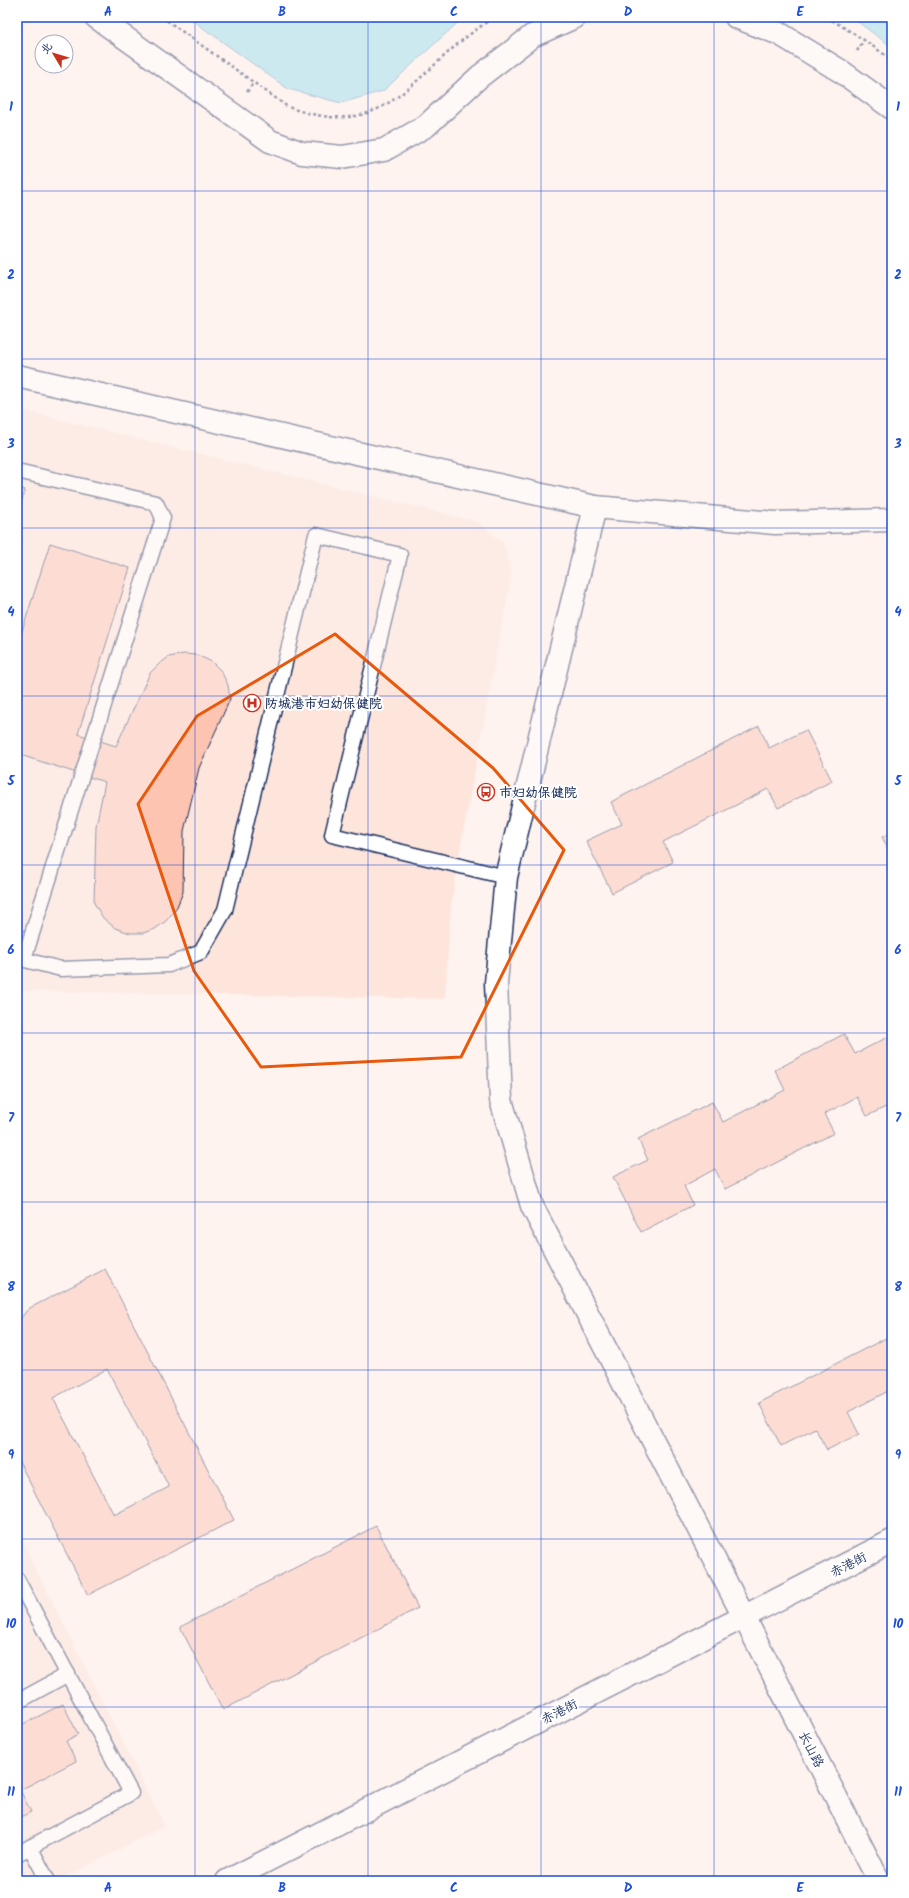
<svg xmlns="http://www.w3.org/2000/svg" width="909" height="1898" font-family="Kalam,'LXGW WenKai TC',sans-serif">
  <rect width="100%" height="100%" fill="#fef3ef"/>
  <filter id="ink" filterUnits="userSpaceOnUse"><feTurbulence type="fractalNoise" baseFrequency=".025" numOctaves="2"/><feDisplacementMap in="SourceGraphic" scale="8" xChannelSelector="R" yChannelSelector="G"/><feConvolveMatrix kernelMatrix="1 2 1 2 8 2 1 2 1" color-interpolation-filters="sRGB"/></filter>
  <g filter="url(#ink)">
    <g fill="#fde5dc">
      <path d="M17,409L479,522L504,544L512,574L463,833L451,906L445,999L17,991Z"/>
      <path d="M17,1531L165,1826L59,1881H17Z"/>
    </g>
    <g fill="#92ddf2" stroke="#6297b7">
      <path d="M188,17H464L383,91L341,103L288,89Z"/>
      <path d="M851,17H892V47Z"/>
    </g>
    <g fill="#fcc4b1" stroke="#1b2f5e" fill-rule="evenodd">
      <path d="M17,487L25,490L17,516Z"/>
      <path d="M50,543L130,568L78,734L116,746L150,673L159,664L169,657L184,654L197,655L212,662L221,671L228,685L230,699L199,768L184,831L183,892L176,909L166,921L155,929L143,933H130L115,928L103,918L94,903L96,826L105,782L17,754V647Z"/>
      <path d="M759,726L769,748L806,730L832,781L778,808L768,789L663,842L673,862L612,893L586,841L622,824L611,802Z"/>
      <path d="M892,832V856L882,837Z"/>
      <path d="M844,1034L855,1054L888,1037L892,1045V1104L867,1116L857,1097L824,1114L834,1133L725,1189L715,1169L684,1186L693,1205L641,1232L613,1177L648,1160L638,1139L712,1102L723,1122L785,1090L775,1070Z"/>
      <path d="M105,1269L234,1520L88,1595L17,1458V1323L28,1309ZM107,1369L169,1487L114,1515L53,1398Z"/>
      <path d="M892,1335V1389L848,1412L859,1434L827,1450L815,1428L781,1446L759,1403Z"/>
      <path d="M376,1526L418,1608L223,1710L180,1627Z"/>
      <path d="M63,1704L78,1734L66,1741L76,1761L20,1790L31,1812L17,1819V1731L23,1728L21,1725Z"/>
    </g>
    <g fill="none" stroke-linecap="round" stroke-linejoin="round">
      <defs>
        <g id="lane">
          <path d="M17,471L156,503L163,518L24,959"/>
          <path d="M17,958L61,969L169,965L201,952L225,910L316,535L400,555L332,835L506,877"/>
          <path d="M17,1579L131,1793L17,1854"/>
          <path d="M17,1702L68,1674"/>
          <path d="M30,1847L48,1881"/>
        </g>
        <g id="street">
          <path d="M96,17L270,141L302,153L342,157L384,150L426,126L479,77L532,36L575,17"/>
          <path d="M736,17L780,34L842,72L892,108"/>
          <path d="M17,376L595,507L775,523L892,520"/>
          <path d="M595,507L506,877L496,983L501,1100L532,1206L744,1617"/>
        </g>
        <g id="secondary">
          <path d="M744,1617L879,1881"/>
          <path d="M227,1881L892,1541"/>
        </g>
      </defs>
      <use href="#lane" stroke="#1b2f5e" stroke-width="17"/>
      <use href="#street" stroke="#1b2f5e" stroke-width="25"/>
      <use href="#secondary" stroke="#1b2f5e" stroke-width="25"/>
      <g stroke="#1b2f5e" stroke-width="2.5" stroke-dasharray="3 3" stroke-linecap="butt">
        <path d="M162,17L288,107C370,136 395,100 452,49C465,37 480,27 494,17"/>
        <path d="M827,17L864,40L892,60"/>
        <path d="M857,51L864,40"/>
        <path d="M247,92L253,83"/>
      </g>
      <use href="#lane" stroke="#fff" stroke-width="14"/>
      <use href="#street" stroke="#fff" stroke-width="22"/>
      <use href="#secondary" stroke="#fff" stroke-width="22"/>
    </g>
  </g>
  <path d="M0 0H909V1898H0ZM335,634L493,768L564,850L461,1057L261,1067L194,971L138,804L197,716Z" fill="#fef3ef" fill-opacity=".55" fill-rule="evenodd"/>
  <path fill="none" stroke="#e8590c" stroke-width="3" stroke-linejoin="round" d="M335,634L493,768L564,850L461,1057L261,1067L194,971L138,804L197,716Z"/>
  <path fill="none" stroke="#1d4ed8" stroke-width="1" stroke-opacity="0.55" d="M195,17V1881M368,17V1881M541,17V1881M714,17V1881M17,191H892M17,359H892M17,528H892M17,696H892M17,865H892M17,1033H892M17,1202H892M17,1370H892M17,1539H892M17,1707H892"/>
  <defs>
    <symbol id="hospital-ring" viewBox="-11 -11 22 22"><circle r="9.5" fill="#fff" stroke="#c8321e" stroke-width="1.5"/><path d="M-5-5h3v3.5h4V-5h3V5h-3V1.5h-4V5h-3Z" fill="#c8321e"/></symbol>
    <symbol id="bus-ring" viewBox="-11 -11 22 22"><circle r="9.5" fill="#fff" stroke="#c8321e" stroke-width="1.5"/><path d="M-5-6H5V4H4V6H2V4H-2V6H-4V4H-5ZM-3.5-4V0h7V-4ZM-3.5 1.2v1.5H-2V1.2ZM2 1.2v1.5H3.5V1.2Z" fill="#c8321e"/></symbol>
  </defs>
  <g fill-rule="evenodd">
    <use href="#hospital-ring" x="242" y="693" width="20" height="20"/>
    <use href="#bus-ring" x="476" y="782" width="20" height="20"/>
  </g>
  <g text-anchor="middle" stroke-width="4" stroke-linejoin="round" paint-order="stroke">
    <g font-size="13" font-weight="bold" fill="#1b2f5e" stroke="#fff" text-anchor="start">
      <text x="265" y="708">防城港市妇幼保健院</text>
      <text x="499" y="797">巿妇幼保健院</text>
    </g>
    <g font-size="13" fill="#1b2f5e" stroke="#fff">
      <text transform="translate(848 1564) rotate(-27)" y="5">赤港街</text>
      <text transform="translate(559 1711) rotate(-27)" y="5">赤港街</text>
      <text transform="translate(812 1749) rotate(63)" y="5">长山路</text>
    </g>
  </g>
  <rect width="909" height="1898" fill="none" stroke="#fff" stroke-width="44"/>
  <g transform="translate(54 54) rotate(308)"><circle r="19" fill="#ffffff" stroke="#a4acbf"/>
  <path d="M0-3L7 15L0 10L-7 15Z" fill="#c8321e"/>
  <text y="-6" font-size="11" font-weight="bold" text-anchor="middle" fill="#1b2f5e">北</text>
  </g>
  <rect x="22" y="22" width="865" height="1854" fill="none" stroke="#1d4ed8" stroke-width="1.5"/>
  <g font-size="13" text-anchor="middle" font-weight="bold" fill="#1d4ed8">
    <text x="108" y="16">A</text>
    <text x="282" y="16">B</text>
    <text x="454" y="16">C</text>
    <text x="628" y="16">D</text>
    <text x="800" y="16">E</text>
    <text x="11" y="111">1</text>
    <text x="898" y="111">1</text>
    <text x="11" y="279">2</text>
    <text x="898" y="279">2</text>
    <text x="11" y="448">3</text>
    <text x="898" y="448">3</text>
    <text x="11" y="616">4</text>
    <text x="898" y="616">4</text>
    <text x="11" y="785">5</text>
    <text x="898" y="785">5</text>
    <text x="11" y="954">6</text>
    <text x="898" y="954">6</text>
    <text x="11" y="1122">7</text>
    <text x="898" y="1122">7</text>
    <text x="11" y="1291">8</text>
    <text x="898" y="1291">8</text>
    <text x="11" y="1459">9</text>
    <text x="898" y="1459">9</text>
    <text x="11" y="1628">10</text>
    <text x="898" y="1628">10</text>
    <text x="11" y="1796">11</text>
    <text x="898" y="1796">11</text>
    <text x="108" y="1892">A</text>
    <text x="282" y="1892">B</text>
    <text x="454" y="1892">C</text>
    <text x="628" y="1892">D</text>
    <text x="800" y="1892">E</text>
  </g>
</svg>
